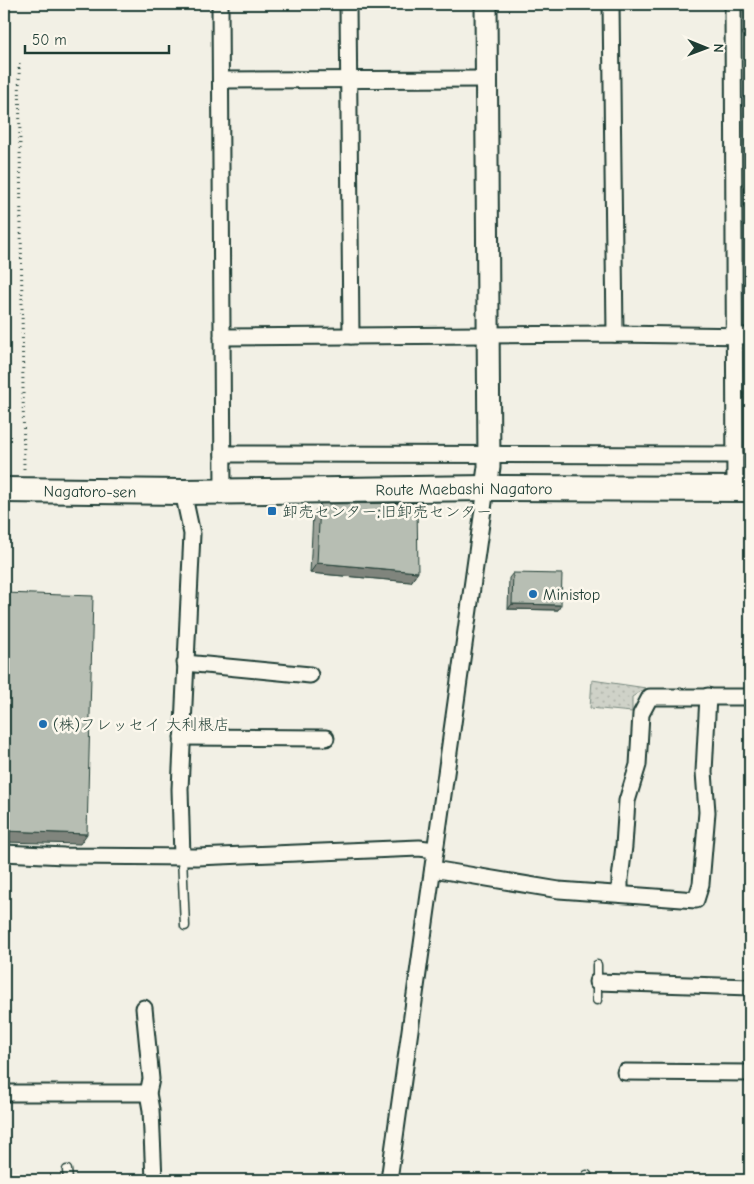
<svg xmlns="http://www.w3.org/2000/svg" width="754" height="1184" font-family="'Comic Neue','Klee One',sans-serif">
  <defs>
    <pattern id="park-dots" width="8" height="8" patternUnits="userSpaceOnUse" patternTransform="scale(1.25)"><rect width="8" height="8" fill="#cfd2c8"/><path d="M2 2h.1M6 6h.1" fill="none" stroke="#b1b5ac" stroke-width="1.8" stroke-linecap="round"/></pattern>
  </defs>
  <rect width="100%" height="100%" fill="#f2f0e5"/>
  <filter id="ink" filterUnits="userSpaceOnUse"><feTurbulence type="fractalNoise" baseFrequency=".02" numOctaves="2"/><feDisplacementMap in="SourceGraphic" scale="10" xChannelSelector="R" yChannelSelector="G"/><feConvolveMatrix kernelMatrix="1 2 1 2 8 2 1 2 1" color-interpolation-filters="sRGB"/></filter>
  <g filter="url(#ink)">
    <g fill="url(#park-dots)" stroke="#77887e">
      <rect x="742" y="4" width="8" height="31"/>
      <path d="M592,680L646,688L632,697V712L590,708Z"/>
    </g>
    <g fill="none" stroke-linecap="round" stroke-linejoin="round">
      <defs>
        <g id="lane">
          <path d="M182,857L185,926"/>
          <path d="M597,1000V965"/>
          <path d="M67,1170L68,1180"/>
          <path d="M587,1175V1180"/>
        </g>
        <g id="street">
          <path d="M220,4L223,492"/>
          <path d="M348,4L351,336"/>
          <path d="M611,4L615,334"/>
          <path d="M733,4L735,489"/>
          <path d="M222,80L486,79"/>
          <path d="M222,337L615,334L750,336"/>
          <path d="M223,454L735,455"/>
          <path d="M185,663L310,675"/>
          <path d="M182,737L326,738"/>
          <path d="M4,853L64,856L197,857L419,848L435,850"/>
          <path d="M182,857L180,789L192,534L183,492"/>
          <path d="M433,869L559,890L696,900L701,884L707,812L704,772L708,696"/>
          <path d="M620,893V879L624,846L627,801L638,765L641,714L650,697H750"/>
          <path d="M597,982L750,987"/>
          <path d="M144,1008L151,1079L148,1093L151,1110L154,1180"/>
          <path d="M625,1072L750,1073"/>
          <path d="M4,1093H148"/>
          <path d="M389,1180L486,488"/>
        </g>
        <path id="secondary" d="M486,488L489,467L486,4"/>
        <g id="primary">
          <path id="s1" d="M4,490L183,492L486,488L750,489"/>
        </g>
      </defs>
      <use href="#lane" stroke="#1f3d34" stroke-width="11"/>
      <use href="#street" stroke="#1f3d34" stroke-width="19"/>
      <use href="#secondary" stroke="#1f3d34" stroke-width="25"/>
      <use href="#primary" stroke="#1f3d34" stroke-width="28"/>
      <path stroke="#1f3d34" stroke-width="3" stroke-dasharray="1 4" stroke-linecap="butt" d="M19,63L24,469"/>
      <use href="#lane" stroke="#fbf7ec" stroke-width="8"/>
      <use href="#street" stroke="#fbf7ec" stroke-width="15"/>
      <use href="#secondary" stroke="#fbf7ec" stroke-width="21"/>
      <use href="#primary" stroke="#fbf7ec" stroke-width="24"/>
    </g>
    <g fill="#9da39a" stroke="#1f3d34">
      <path d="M320,504L418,572L411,582L310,573L313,514Z"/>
      <path d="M513,573L558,610L508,609L509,578Z"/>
    </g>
    <g fill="#80857d" stroke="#1f3d34">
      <path d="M317,563L418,572L411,582L310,573Z"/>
      <path d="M512,604L561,605L558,610L508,609Z"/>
      <path d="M4,831L87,834L80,844L4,842Z"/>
    </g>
    <g fill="#b7beb3" stroke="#1f3d34">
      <path d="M417,503L418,572L317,563L320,504Z"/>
      <path d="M513,573L562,574L561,605L512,604Z"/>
      <path d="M4,593L93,596L87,834L4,831Z"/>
    </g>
  </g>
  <g fill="#1f6fb2" stroke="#fbf7ec" stroke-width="2">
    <rect x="267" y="506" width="10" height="10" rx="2.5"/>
    <circle cx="533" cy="594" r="5"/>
    <circle cx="43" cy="724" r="5"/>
  </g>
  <g text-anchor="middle" stroke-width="5" stroke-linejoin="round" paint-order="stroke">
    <g font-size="16" fill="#1f3d34" stroke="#fbf7ec">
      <text dy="6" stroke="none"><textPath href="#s1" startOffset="460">Route Maebashi Nagatoro</textPath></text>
      <text dy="6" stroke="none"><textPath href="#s1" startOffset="86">Nagatoro-sen</textPath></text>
    </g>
    <g font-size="16" fill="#1f3d34" stroke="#fbf7ec" text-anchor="start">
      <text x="282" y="517">卸売センター;旧卸売センター</text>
      <text x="543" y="600">Ministop</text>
      <text x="53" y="730">(株)フレッセイ 大利根店</text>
    </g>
  </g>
  <rect width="754" height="1184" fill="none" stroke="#fbf7ec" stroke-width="20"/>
  <rect x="10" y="10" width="734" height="1164" fill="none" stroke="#1f3d34" stroke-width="2" filter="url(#ink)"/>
  <g transform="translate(706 48) rotate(91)" stroke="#fbf7ec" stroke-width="4" paint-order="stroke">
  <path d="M0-4L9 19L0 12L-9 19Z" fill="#1f3d34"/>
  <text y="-8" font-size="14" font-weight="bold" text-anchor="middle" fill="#1f3d34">N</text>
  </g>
  <path d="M25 45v8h144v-8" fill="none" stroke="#1f3d34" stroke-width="2.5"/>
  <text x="32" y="45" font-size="15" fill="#1f3d34" stroke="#fbf7ec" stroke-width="4" paint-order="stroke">50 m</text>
</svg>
